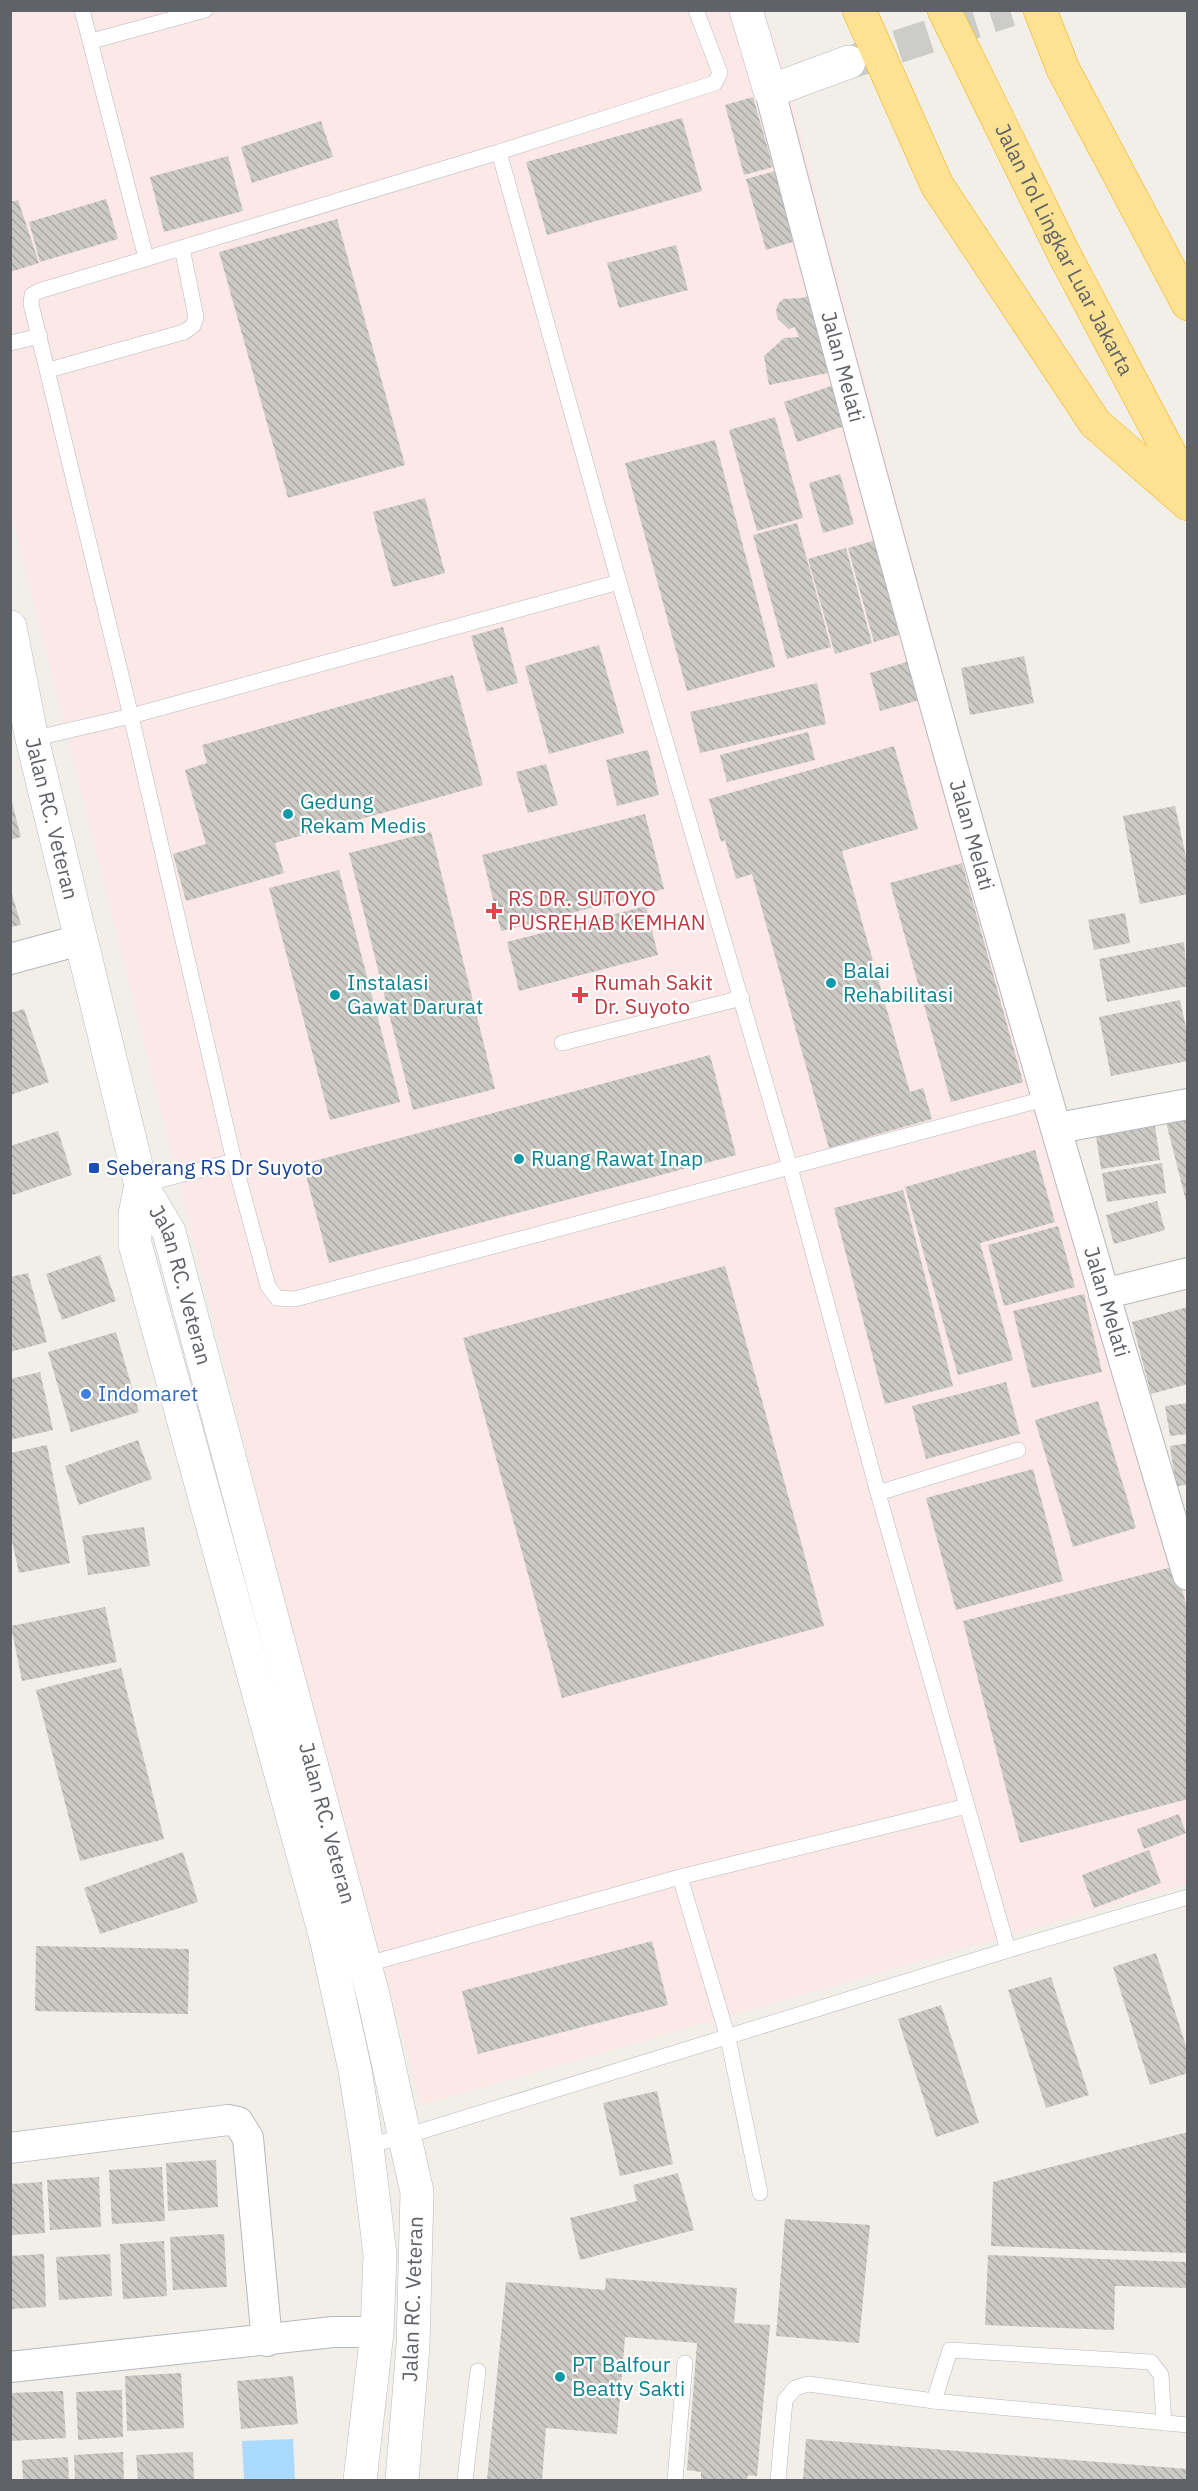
<svg xmlns="http://www.w3.org/2000/svg" width="1198" height="2491" font-family="'IBM Plex Sans',sans-serif">
  <defs>
    <pattern id="building-back-hatch" width="6" height="6" patternUnits="userSpaceOnUse" patternTransform="scale(1.5)"><rect width="6" height="6" fill="#cccac5"/><path d="M-1 5l2 2M0 0l6 6M5-1l2 2" fill="none" stroke="#a9a8a4"/></pattern>
  </defs>
  <rect width="100%" height="100%" fill="#f1efe8"/>
  <path fill="#fce8e6" d="M10,11H761L778,46L1187,1597V1884L421,2105L279,1582L11,511Z"/>
  <path fill="#aadaff" d="M293,2439L295,2480H244L242,2441Z"/>
  <g fill="url(#building-back-hatch)">
    <path d="M753,97L773,167L744,175L725,105Z"/>
    <path d="M682,118L702,191L547,235L526,162Z"/>
    <path d="M321,121L333,157L252,183L241,147Z"/>
    <path d="M228,156L243,211L164,232L150,177Z"/>
    <path d="M779,170L799,240L766,250L746,179Z"/>
    <path d="M106,199L118,239L40,262L29,222Z"/>
    <path d="M18,200L39,263L10,272V202Z"/>
    <path d="M337,219L405,465L288,498L219,252Z"/>
    <path d="M676,245L688,290L619,308L607,263Z"/>
    <path d="M818,293L838,371L769,385L764,356L784,338L799,337L795,327L789,329L778,319L776,311L778,304L783,299L802,298Z"/>
    <path d="M837,384L850,424L797,442L784,402Z"/>
    <path d="M775,417L803,518L757,531L729,430Z"/>
    <path d="M715,440L775,667L687,691L625,463Z"/>
    <path d="M840,474L854,524L823,533L809,483Z"/>
    <path d="M425,498L445,573L393,587L373,512Z"/>
    <path d="M797,523L831,647L787,659L753,535Z"/>
    <path d="M883,538L909,632L874,642L848,548Z"/>
    <path d="M846,548L872,643L835,654L808,559Z"/>
    <path d="M503,627L518,683L487,692L471,636Z"/>
    <path d="M599,645L624,733L549,754L525,666Z"/>
    <path d="M1024,656L1034,703L970,715L961,668Z"/>
    <path d="M913,660L923,699L880,711L870,673Z"/>
    <path d="M453,675L483,785L275,843L284,873L186,901L173,854L206,844L185,770L207,763L202,745Z"/>
    <path d="M817,683L826,724L700,753L690,712Z"/>
    <path d="M808,732L815,760L727,782L720,755Z"/>
    <path d="M894,746L918,829L842,851L910,1092L923,1088L932,1119L829,1148L752,874L736,879L725,840L721,842L709,799Z"/>
    <path d="M648,750L659,795L617,806L606,760Z"/>
    <path d="M546,764L558,805L528,813L516,772Z"/>
    <path d="M10,795L21,837L10,840Z"/>
    <path d="M1175,806L1188,866V894L1140,904L1123,816Z"/>
    <path d="M645,814L664,889L501,931L482,855Z"/>
    <path d="M431,832L495,1089L413,1110L349,853Z"/>
    <path d="M962,863L1023,1082L951,1102L890,883Z"/>
    <path d="M339,870L400,1102L330,1120L269,888Z"/>
    <path d="M10,887L21,925L10,927Z"/>
    <path d="M646,906L658,955L519,991L507,942Z"/>
    <path d="M1125,913L1130,943L1094,950L1088,920Z"/>
    <path d="M1184,942L1188,986L1107,1002L1099,959Z"/>
    <path d="M1180,1000L1188,1037V1061L1111,1076L1099,1017Z"/>
    <path d="M24,1009L49,1082L10,1095V1013Z"/>
    <path d="M710,1055L736,1155L329,1263L303,1164Z"/>
    <path d="M1188,1112V1204L1187,1205L1165,1118Z"/>
    <path d="M1153,1113L1160,1160L1101,1169L1094,1123Z"/>
    <path d="M58,1131L72,1175L10,1196V1146Z"/>
    <path d="M1035,1150L1055,1222L980,1243L1013,1360L958,1375L905,1187Z"/>
    <path d="M1162,1163L1166,1193L1107,1202L1102,1173Z"/>
    <path d="M903,1190L953,1386L885,1404L834,1208Z"/>
    <path d="M1157,1201L1165,1230L1114,1244L1106,1215Z"/>
    <path d="M1058,1226L1075,1287L1004,1306L988,1245Z"/>
    <path d="M100,1255L116,1301L62,1320L46,1274Z"/>
    <path d="M725,1266L824,1626L562,1698L463,1338Z"/>
    <path d="M28,1273L47,1342L10,1352V1277Z"/>
    <path d="M1084,1294L1102,1372L1032,1388L1013,1311Z"/>
    <path d="M1188,1307V1384L1151,1394L1132,1322Z"/>
    <path d="M116,1332L139,1412L71,1432L48,1352Z"/>
    <path d="M40,1372L53,1430L10,1440V1379Z"/>
    <path d="M1006,1382L1020,1434L926,1459L912,1406Z"/>
    <path d="M1098,1401L1136,1528L1073,1547L1035,1420Z"/>
    <path d="M1188,1403V1434L1170,1436L1165,1406Z"/>
    <path d="M138,1440L152,1479L79,1505L65,1466Z"/>
    <path d="M1188,1443V1485L1176,1486L1170,1446Z"/>
    <path d="M47,1445L70,1563L19,1573L10,1532V1453Z"/>
    <path d="M1033,1469L1063,1581L956,1610L926,1498Z"/>
    <path d="M144,1527L150,1566L88,1575L82,1536Z"/>
    <path d="M1176,1566L1188,1612V1799L1020,1843L963,1621Z"/>
    <path d="M105,1607L117,1662L22,1681L11,1626Z"/>
    <path d="M121,1668L164,1839L80,1861L36,1690Z"/>
    <path d="M1179,1814L1186,1833L1144,1849L1137,1829Z"/>
    <path d="M1149,1850L1161,1883L1094,1908L1082,1875Z"/>
    <path d="M183,1852L198,1902L100,1934L84,1888Z"/>
    <path d="M652,1941L668,2005L478,2054L462,1991Z"/>
    <path d="M36,1946L189,1949L188,2014L35,2011Z"/>
    <path d="M1156,1953L1188,2052V2073L1150,2085L1113,1967Z"/>
    <path d="M1051,1977L1089,2095L1046,2108L1008,1990Z"/>
    <path d="M941,2005L979,2123L936,2137L898,2019Z"/>
    <path d="M657,2091L673,2164L620,2176L603,2103Z"/>
    <path d="M1188,2132V2253L991,2246L993,2182Z"/>
    <path d="M216,2160L218,2207L168,2211L166,2163Z"/>
    <path d="M162,2167L165,2221L112,2224L109,2170Z"/>
    <path d="M678,2173L694,2230L580,2260L570,2218L637,2201L633,2185Z"/>
    <path d="M99,2177L101,2227L50,2230L47,2180Z"/>
    <path d="M42,2182L45,2233L10,2235V2184Z"/>
    <path d="M785,2219L870,2225L859,2343L776,2336Z"/>
    <path d="M224,2234L227,2287L173,2290L170,2237Z"/>
    <path d="M164,2241L167,2296L123,2299L120,2244Z"/>
    <path d="M44,2254L46,2307L10,2309V2256Z"/>
    <path d="M110,2254L112,2296L59,2300L56,2257Z"/>
    <path d="M988,2255L1188,2262V2288L1115,2286L1114,2330L985,2325Z"/>
    <path d="M606,2278L737,2288L734,2323L770,2325L757,2476L748,2475L747,2480H701V2472L687,2470L697,2343L625,2337L617,2434L546,2428L542,2480H487L506,2282L605,2290Z"/>
    <path d="M181,2373L184,2428L127,2431L125,2376Z"/>
    <path d="M293,2376L298,2424L241,2429L237,2381Z"/>
    <path d="M122,2390L123,2437L78,2440L76,2392Z"/>
    <path d="M63,2391L66,2438L10,2441V2393Z"/>
    <path d="M806,2439L1188,2469V2480H803Z"/>
    <path d="M123,2452L124,2480H75L74,2455Z"/>
    <path d="M193,2452L194,2480H138L136,2455Z"/>
    <path d="M68,2457L69,2480H23L22,2460Z"/>
  </g>
  <g fill="none" stroke-linecap="round" stroke-linejoin="round">
    <path stroke="#ccccc8" stroke-width="33" stroke-dasharray="33 16" stroke-linecap="butt" d="M851,62L1010,10"/>
    <defs>
      <g id="lane">
        <path d="M82,10L146,258"/>
        <path d="M92,41L205,10"/>
        <path d="M499,152L619,582L790,1167L295,1299L277,1298L268,1286L234,1161L131,716L31,304L32,295L39,291Z"/>
        <path d="M499,152L715,83L720,73L696,10"/>
        <path d="M10,343L40,336"/>
        <path d="M49,370L184,332L193,326L196,317L182,248"/>
        <path d="M32,739L131,716L619,582"/>
        <path d="M562,1043L742,998"/>
        <path d="M141,1185L234,1161"/>
        <path d="M878,1493L1018,1450"/>
        <path d="M680,1877L728,2038L760,2193"/>
        <path d="M1008,1950L1188,1897"/>
        <path d="M364,1965L680,1877L967,1806"/>
        <path d="M367,2146L406,2136L1008,1950L878,1493L790,1167L1048,1098"/>
        <path d="M934,2401L950,2350L1151,2362L1161,2375L1164,2423"/>
        <path d="M465,2480L478,2371"/>
        <path d="M675,2480L685,2363"/>
        <path d="M778,2480L785,2400L795,2388L808,2384L934,2401L1188,2425"/>
      </g>
      <g id="street">
        <path id="s1" d="M770,91C898,588 1040,1083 1188,1575"/>
        <path d="M10,959L80,940"/>
        <path d="M1058,1128L1188,1104"/>
        <path d="M1104,1294L1188,1273"/>
        <path d="M10,2148L228,2120L238,2122L248,2138L267,2341"/>
        <path d="M10,2367L333,2332H377"/>
      </g>
      <g id="secondary">
        <path d="M746,10L770,91L849,62"/>
        <path id="s2" d="M10,627L32,739L141,1185L169,1232L374,1999L417,2192L413,2346L402,2480"/>
        <path d="M141,1185L135,1214V1244L326,1938L355,2070L367,2146L380,2255L377,2332L360,2480"/>
      </g>
      <g id="highway">
        <path d="M859,10L937,185L1095,423L1188,504"/>
        <path id="s3" d="M944,10L1064,254L1188,488"/>
        <path d="M1040,10L1063,69L1188,304"/>
      </g>
    </defs>
    <use href="#lane" stroke="#b5b8bc" stroke-width="16"/>
    <use href="#street" stroke="#b5b8bc" stroke-width="32"/>
    <use href="#secondary" stroke="#b6babf" stroke-width="34"/>
    <use href="#highway" stroke="#f9ab00" stroke-width="34"/>
    <use href="#lane" stroke="#fff" stroke-width="15"/>
    <use href="#street" stroke="#fff" stroke-width="30"/>
    <use href="#secondary" stroke="#fff" stroke-width="33"/>
    <use href="#highway" stroke="#fde293" stroke-width="33"/>
  </g>
  <g fill="#0f9aa8" stroke="#fff" stroke-width="2">
    <circle cx="288" cy="814" r="6"/>
    <circle cx="831" cy="983" r="6"/>
    <circle cx="335" cy="995" r="6"/>
    <circle cx="519" cy="1159" r="6"/>
    <circle cx="560" cy="2377" r="6"/>
  </g>
  <g fill="#e0444e" stroke="#fff" stroke-width="2">
    <path d="M491 902h6v6h6v6h-6v6h-6v-6h-6v-6h6z"/>
    <path d="M577 986h6v6h6v6h-6v6h-6v-6h-6v-6h6z"/>
  </g>
  <rect fill="#1a4fb4" stroke="#fff" stroke-width="2" x="88" y="1162" width="12" height="12" rx="3"/>
  <circle fill="#3f7fe0" stroke="#fff" stroke-width="2" cx="86" cy="1394" r="6"/>
  <g text-anchor="middle" stroke-width="4.5" stroke-linejoin="round" paint-order="stroke">
    <g font-size="21" fill="#5f6368" stroke="#fff">
      <text dy="7" stroke="none"><textPath href="#s3" startOffset="268">Jalan Tol Lingkar Luar Jakarta</textPath></text>
      <text dy="7" stroke="none"><textPath href="#s1" startOffset="285">Jalan Melati</textPath></text>
      <text dy="7" stroke="none"><textPath href="#s2" startOffset="196">Jalan RC. Veteran</textPath></text>
      <text dy="7" stroke="none"><textPath href="#s1" startOffset="771">Jalan Melati</textPath></text>
      <text dy="7" stroke="none"><textPath href="#s2" startOffset="682">Jalan RC. Veteran</textPath></text>
      <text dy="7" stroke="none"><textPath href="#s1" startOffset="1257">Jalan Melati</textPath></text>
      <text dy="7" stroke="none"><textPath href="#s2" startOffset="1240">Jalan RC. Veteran</textPath></text>
      <text transform="translate(413 2299) rotate(-88)" y="7">Jalan RC. Veteran</text>
    </g>
    <g font-size="21" fill="#0d838f" stroke="#fff" text-anchor="start">
      <text x="300" y="809">Gedung<tspan x="300" dy="24">Rekam Medis</tspan></text>
      <text x="843" y="978">Balai<tspan x="843" dy="24">Rehabilitasi</tspan></text>
      <text x="347" y="990">Instalasi<tspan x="347" dy="24">Gawat Darurat</tspan></text>
      <text x="531" y="1166">Ruang Rawat Inap</text>
      <text x="572" y="2372">PT Balfour<tspan x="572" dy="24">Beatty Sakti</tspan></text>
    </g>
    <g font-size="21" fill="#be3a42" stroke="#fff" text-anchor="start">
      <text x="508" y="906">RS DR. SUTOYO<tspan x="508" dy="24">PUSREHAB KEMHAN</tspan></text>
      <text x="594" y="990">Rumah Sakit<tspan x="594" dy="24">Dr. Suyoto</tspan></text>
    </g>
    <g font-size="21" fill="#164399" stroke="#fff" text-anchor="start">
      <text x="106" y="1175">Seberang RS Dr Suyoto</text>
    </g>
    <g font-size="21" fill="#366cbe" stroke="#fff" text-anchor="start">
      <text x="98" y="1401">Indomaret</text>
    </g>
  </g>
  <rect width="1198" height="2491" fill="none" stroke="#5f6368" stroke-width="24"/>
</svg>
